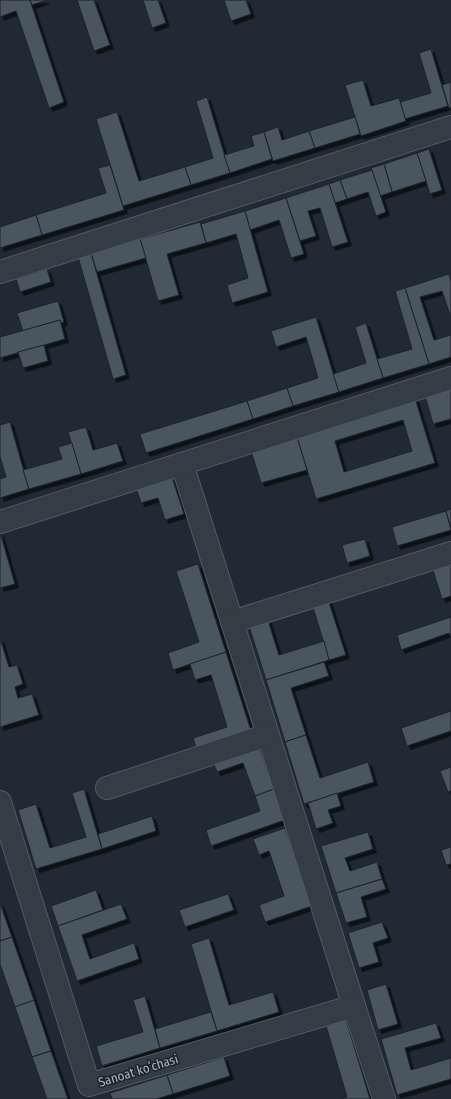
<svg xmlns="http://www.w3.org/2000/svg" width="451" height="1099" font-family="'Fira Sans Condensed',sans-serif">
  <defs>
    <filter id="shadow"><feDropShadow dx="3.5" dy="3.5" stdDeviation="0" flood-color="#0009"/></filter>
  </defs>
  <rect width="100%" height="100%" fill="#212a34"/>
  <g fill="#49545f" stroke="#1c232b" fill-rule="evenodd" filter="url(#shadow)">
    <path d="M0,0H30L64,102L49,108L16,11L0,17Z"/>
    <path d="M30,0H47L32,5Z"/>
    <path d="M77,0H94L110,45L94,51Z"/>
    <path d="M143,0H158L166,23L152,28Z"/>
    <path d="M224,0H246L251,14L231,21Z"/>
    <path d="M431,49L448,106L405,119L400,102L431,93L419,53Z"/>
    <path d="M363,80L371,106L399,98L406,121L361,136L345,85Z"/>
    <path d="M451,82V107L449,108L442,85Z"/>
    <path d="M207,97L230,173L191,185L185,167L213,158L196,101Z"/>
    <path d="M117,112L139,181L185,167L191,185L123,206L96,119Z"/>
    <path d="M355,117L360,134L315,148L309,131Z"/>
    <path d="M278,127L282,140L309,131L315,148L273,161L264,132Z"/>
    <path d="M264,132L272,159L230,173L224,155L254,146L251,136Z"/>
    <path d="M429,149L442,190L430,194L417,153Z"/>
    <path d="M417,153L426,181L392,192L384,164Z"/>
    <path d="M384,164L392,192L380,196L371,168Z"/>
    <path d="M110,165L124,210L42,235L36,215L106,193L98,168Z"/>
    <path d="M372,170L386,212L376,216L368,192L347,199L340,180Z"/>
    <path d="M340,180L347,199L335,203L329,184Z"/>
    <path d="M329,184L348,242L332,247L320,208L308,211L316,236L300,241L286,198Z"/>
    <path d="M286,198L304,254L291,258L279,220L250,230L245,211Z"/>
    <path d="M245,211L268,292L232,303L227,285L248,278L236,234L206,243L201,224Z"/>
    <path d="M36,215L42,235L0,248V227Z"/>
    <path d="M200,222L206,243L167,254L179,295L158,301L140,239Z"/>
    <path d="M140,239L146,258L97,272L91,253Z"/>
    <path d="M91,253L126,375L113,379L78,257Z"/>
    <path d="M47,269L51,282L20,292L16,279Z"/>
    <path d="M449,274L451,281V318L442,291L420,297L434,340L451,335V357L429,364L405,288Z"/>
    <path d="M405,288L429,364L383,378L377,359L412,349L395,291Z"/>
    <path d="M58,301L64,322L61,323L60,320L23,331L17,313Z"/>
    <path d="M316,317L339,392L293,406L287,388L318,378L306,337L276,347L271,331Z"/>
    <path d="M60,320L65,339L0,358V337Z"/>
    <path d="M366,323L383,378L339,392L333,374L366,363L355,327Z"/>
    <path d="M44,345L48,361L23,368L18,352Z"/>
    <path d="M451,384V419L433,424L424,392Z"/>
    <path d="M287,388L293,406L253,419L247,401Z"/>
    <path d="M415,398L435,463L316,499L296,434ZM403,420L412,451L344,472L335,441Z"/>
    <path d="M247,401L253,419L146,453L140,434Z"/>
    <path d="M10,422L29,489L0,498V479L6,477L0,457V425Z"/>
    <path d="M86,427L93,450L117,443L123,461L81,474L68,432Z"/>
    <path d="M296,434L307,470L261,483L250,448Z"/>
    <path d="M72,443L81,474L29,489L23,470L62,459L58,447Z"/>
    <path d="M172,477L184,514L165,520L158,498L141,503L136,488Z"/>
    <path d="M451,509V529L446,511Z"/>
    <path d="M446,511L451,530L397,546L392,527Z"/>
    <path d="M0,532L15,584L0,588Z"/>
    <path d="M365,539L370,556L347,563L342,545Z"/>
    <path d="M451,558V596L442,599L431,564Z"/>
    <path d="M198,564L226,652L173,670L168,653L199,642L176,571Z"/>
    <path d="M327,596L346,655L329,660L311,601Z"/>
    <path d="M266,614L279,655L324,641L329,660L266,680L247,620Z"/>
    <path d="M451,617V638L449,633L401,650L397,635Z"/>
    <path d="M0,638L9,667L17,665L23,684L15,687L18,698L32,694L39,715L0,727Z"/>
    <path d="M226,652L253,737L198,755L193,738L227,727L211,675L195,680L190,664Z"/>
    <path d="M324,662L329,676L291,688L306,735L285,742L266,680Z"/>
    <path d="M451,711V731L407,746L401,728Z"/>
    <path d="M306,735L320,778L368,762L374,782L304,804L285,742Z"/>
    <path d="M257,741L274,789L255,796L243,763L217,772L211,757Z"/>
    <path d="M451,767V791L448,792L440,771Z"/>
    <path d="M84,789L102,849L36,869L18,810L36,804L50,848L86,837L72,793Z"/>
    <path d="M274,789L285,820L211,846L206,830L260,811L255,796Z"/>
    <path d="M337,793L341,806L328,810L333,823L316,829L308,803Z"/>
    <path d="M152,816L156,831L102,849L98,834Z"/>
    <path d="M285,828L312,906L265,922L259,905L284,896L269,851L259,855L253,839Z"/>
    <path d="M368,832L373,849L345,858L350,871L377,862L382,879L336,893L321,846Z"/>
    <path d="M451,847V864L446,865L441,850Z"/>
    <path d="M382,879L386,889L361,897L367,917L346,923L336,893Z"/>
    <path d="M96,890L103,910L58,926L51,906Z"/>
    <path d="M228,894L234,910L185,927L179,910Z"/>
    <path d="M0,903L12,937L0,941Z"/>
    <path d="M121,904L127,919L82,935L90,959L134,943L139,959L77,981L58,926Z"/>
    <path d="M382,922L388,938L373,943L379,962L359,968L348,933Z"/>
    <path d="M12,937L34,1000L15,1007L0,964V941Z"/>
    <path d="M209,938L229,1005L273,992L279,1012L217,1031L191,944Z"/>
    <path d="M386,984L398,1024L378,1030L367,990Z"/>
    <path d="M145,996L160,1048L102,1066L96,1046L143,1032L133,1000Z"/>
    <path d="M34,1000L51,1051L32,1057L15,1007Z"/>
    <path d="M211,1012L217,1031L160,1048L155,1029Z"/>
    <path d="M346,1020L370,1099H341L347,1097L326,1026Z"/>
    <path d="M436,1023L441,1038L405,1048L411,1070L451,1058V1079L397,1095L381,1039Z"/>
    <path d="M51,1051L68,1099H47L32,1057Z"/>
    <path d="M224,1057L230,1076L173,1094L167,1075Z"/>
    <path d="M167,1075L173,1094L156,1099H112L110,1093Z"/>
  </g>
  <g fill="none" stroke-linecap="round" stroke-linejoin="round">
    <defs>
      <g id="minor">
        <path d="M0,272L451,127"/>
        <path d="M182,464L354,1006"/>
        <path d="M0,522L451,378"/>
        <path d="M232,622L451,553"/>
        <path d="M107,788L268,735"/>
        <path d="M0,802L89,1085L354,1006L384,1099"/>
      </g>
    </defs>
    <use href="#minor" stroke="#525a62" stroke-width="24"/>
    <use href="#minor" stroke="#343c45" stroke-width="22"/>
  </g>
  <g text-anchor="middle" stroke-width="3" stroke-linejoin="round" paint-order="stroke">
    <g font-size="13" fill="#aeb7c1" stroke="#1a2129">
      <text transform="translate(138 1070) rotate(-17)" y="5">Sanoat koʻchasi</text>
    </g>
  </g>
</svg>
